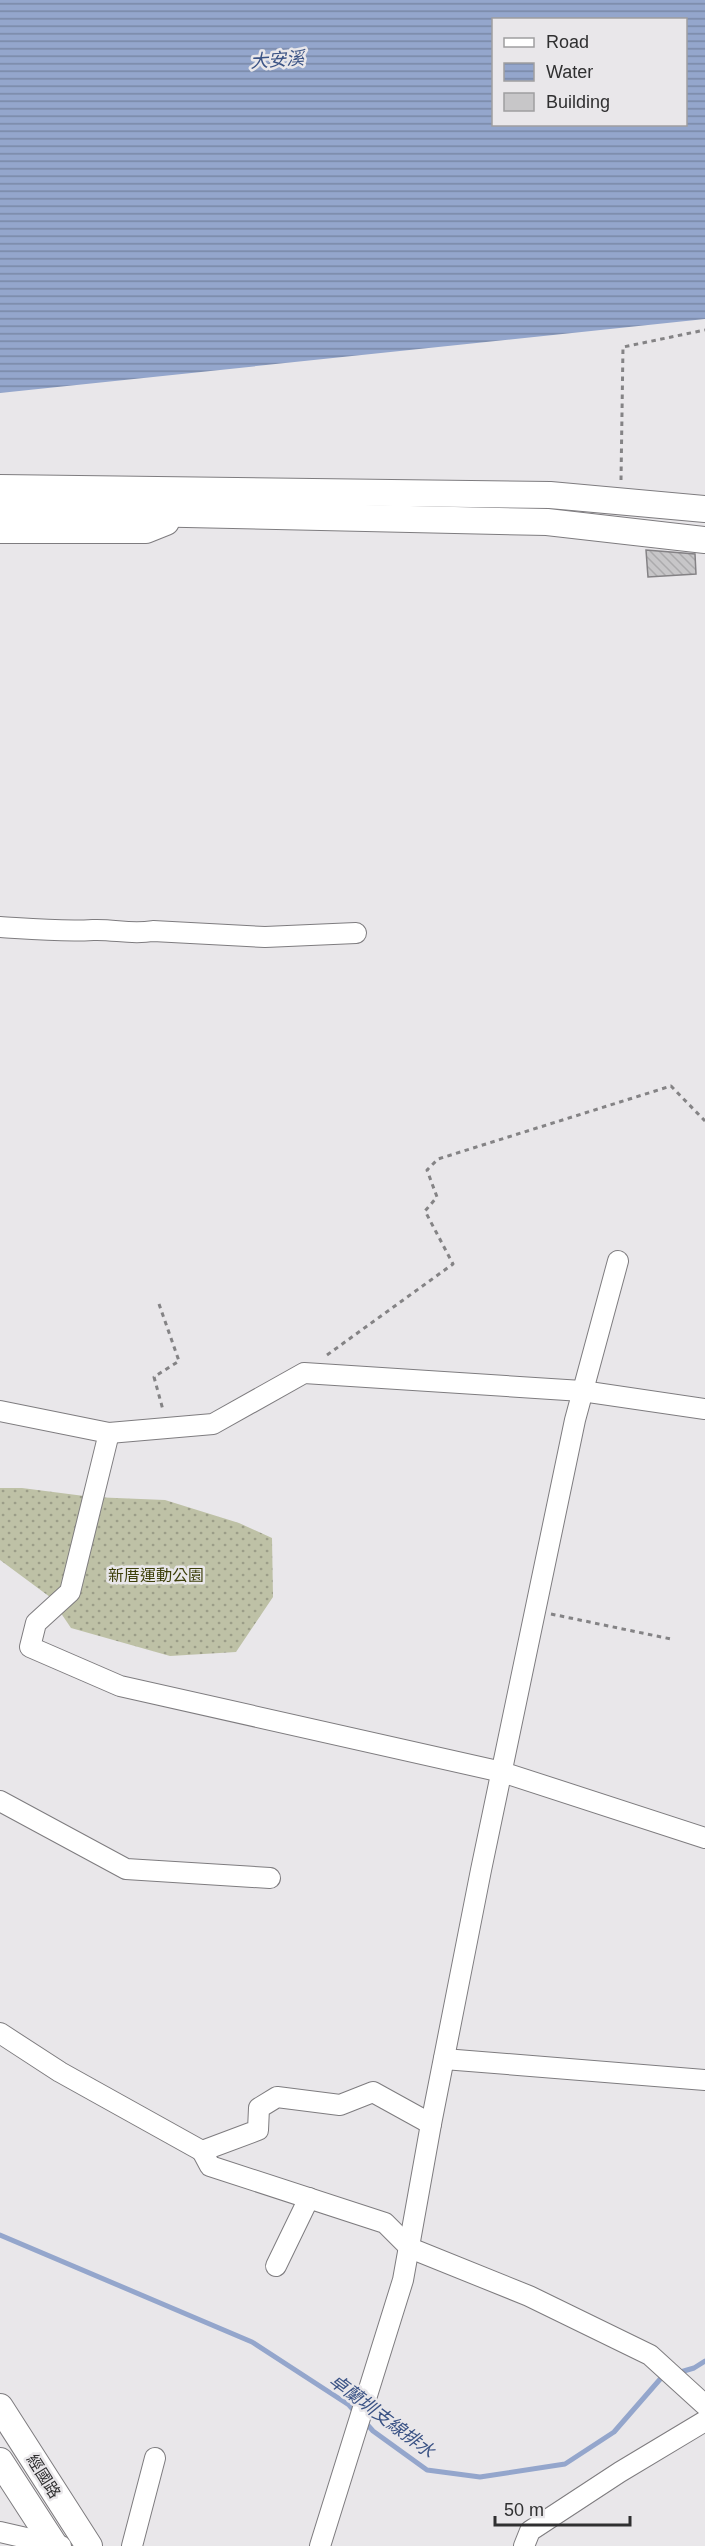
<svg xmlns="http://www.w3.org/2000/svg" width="705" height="2546" font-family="Arial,'Noto Sans TC',sans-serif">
  <defs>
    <pattern id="grass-dots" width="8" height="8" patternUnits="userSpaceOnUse" patternTransform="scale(1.5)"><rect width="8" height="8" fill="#bec1a6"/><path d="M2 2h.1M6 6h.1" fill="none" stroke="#9b9d88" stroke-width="1.8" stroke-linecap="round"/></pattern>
    <pattern id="water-rules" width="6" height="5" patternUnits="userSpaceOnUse" patternTransform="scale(1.5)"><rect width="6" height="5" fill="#94a6cc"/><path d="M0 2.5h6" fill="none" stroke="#7988a6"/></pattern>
    <pattern id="building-back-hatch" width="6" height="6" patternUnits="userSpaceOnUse" patternTransform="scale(1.5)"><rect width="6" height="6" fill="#c7c6c8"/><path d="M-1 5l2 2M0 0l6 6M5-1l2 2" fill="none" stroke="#abaaac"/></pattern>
  </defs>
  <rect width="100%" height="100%" fill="#e9e7ea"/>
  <path fill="url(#grass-dots)" d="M0,1488H22L92,1497L165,1500L239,1523L272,1538L273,1597L236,1652L170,1656L71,1628L50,1597L0,1560Z"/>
  <path fill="url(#water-rules)" fill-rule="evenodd" d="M0,0H705V319L0,393ZM494,20H686V124H494Z"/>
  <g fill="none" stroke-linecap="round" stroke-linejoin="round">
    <g stroke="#94a6cc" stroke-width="5">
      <path d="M0,2235L252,2342L349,2405L356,2413"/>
      <path d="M677,2373L694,2368L705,2361"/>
      <path d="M365,2422L373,2431L427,2470L480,2477L565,2464L614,2432L662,2377L665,2376"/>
    </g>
  </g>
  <path fill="url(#building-back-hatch)" stroke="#848285" stroke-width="1.5" d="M646,550L695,554L696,574L648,577Z"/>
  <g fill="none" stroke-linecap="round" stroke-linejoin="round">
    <defs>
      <g id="minor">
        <path d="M0,927C31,929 62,932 93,930C115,929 130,935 153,931L265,937L356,933"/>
        <path d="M0,1411L109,1433L213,1424L304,1373L582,1391L705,1409"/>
        <path d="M109,1433L70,1592L36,1623L30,1647L120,1686L502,1772L705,1838"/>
        <path d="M0,1801L126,1869L270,1878"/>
        <path d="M0,2033L60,2072L202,2151L258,2130L259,2108L277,2097L340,2105L373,2092L431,2124"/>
        <path d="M444,2059L705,2080"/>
        <path d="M202,2151L210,2166L385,2223L410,2248L529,2296L650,2355L705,2405"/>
        <path d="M276,2266L309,2198"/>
        <path d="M0,2532L61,2546"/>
        <path d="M132,2546L155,2458"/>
        <path d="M320,2546L403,2280L431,2124L481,1870L575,1420L618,1261"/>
        <path d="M524,2546L530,2531L620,2472L705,2421"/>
      </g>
      <g id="major">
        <path d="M0,488L550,495L705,509"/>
        <path d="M0,510L547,522L705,540"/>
        <path d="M0,530H146L166,522"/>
        <path d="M0,2407L89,2546"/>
        <path d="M0,2461L55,2546"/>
      </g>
    </defs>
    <use href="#minor" stroke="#7e7c7f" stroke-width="22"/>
    <use href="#major" stroke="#7e7c7f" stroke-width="28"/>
    <g stroke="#848385" stroke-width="3" stroke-dasharray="4.5 4.5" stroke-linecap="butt">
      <path d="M621,480L623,347L705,330"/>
      <path d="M159,1304L179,1361L154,1377L163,1410"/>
      <path d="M327,1355L453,1264L425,1211L437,1197L427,1170L438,1159L671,1086L705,1121"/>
      <path d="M551,1614L671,1639"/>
    </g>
    <use href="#minor" stroke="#fff" stroke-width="20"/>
    <use href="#major" stroke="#fff" stroke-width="26"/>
  </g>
  <g text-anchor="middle" stroke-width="5" stroke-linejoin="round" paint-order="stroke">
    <g font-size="16" fill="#3d3f0a" stroke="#e9e7ea">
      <text x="156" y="1581">新厝運動公園</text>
    </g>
    <g font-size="16" fill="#303031" stroke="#e9e7ea">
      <text transform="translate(44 2476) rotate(58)" y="6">經國路</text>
    </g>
    <g font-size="18" font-style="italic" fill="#3b5385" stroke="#e9e7ea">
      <text transform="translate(277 60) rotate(-4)" y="6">大安溪</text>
      <text transform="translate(382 2416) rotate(37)" y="6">卓蘭圳支線排水</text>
    </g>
  </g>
  <rect x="492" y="18" width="195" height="108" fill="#e9e7ea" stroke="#9f9ea0" stroke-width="1.5"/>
  <rect x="504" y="38" width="30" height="9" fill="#ffffff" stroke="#9f9ea0" stroke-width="1.5"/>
  <text x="546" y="48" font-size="18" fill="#303031">Road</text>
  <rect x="504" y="63" width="30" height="18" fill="url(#water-rules)" stroke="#9f9ea0" stroke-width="1.5"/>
  <text x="546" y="78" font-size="18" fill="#303031">Water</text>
  <rect x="504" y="93" width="30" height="18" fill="#c7c6c8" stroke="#9f9ea0" stroke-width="1.5"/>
  <text x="546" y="108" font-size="18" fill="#303031">Building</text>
  <path d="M495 2516v9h135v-9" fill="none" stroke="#303031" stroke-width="3"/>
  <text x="504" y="2516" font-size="18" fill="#303031" stroke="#e9e7ea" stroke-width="4.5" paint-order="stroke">50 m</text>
</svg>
